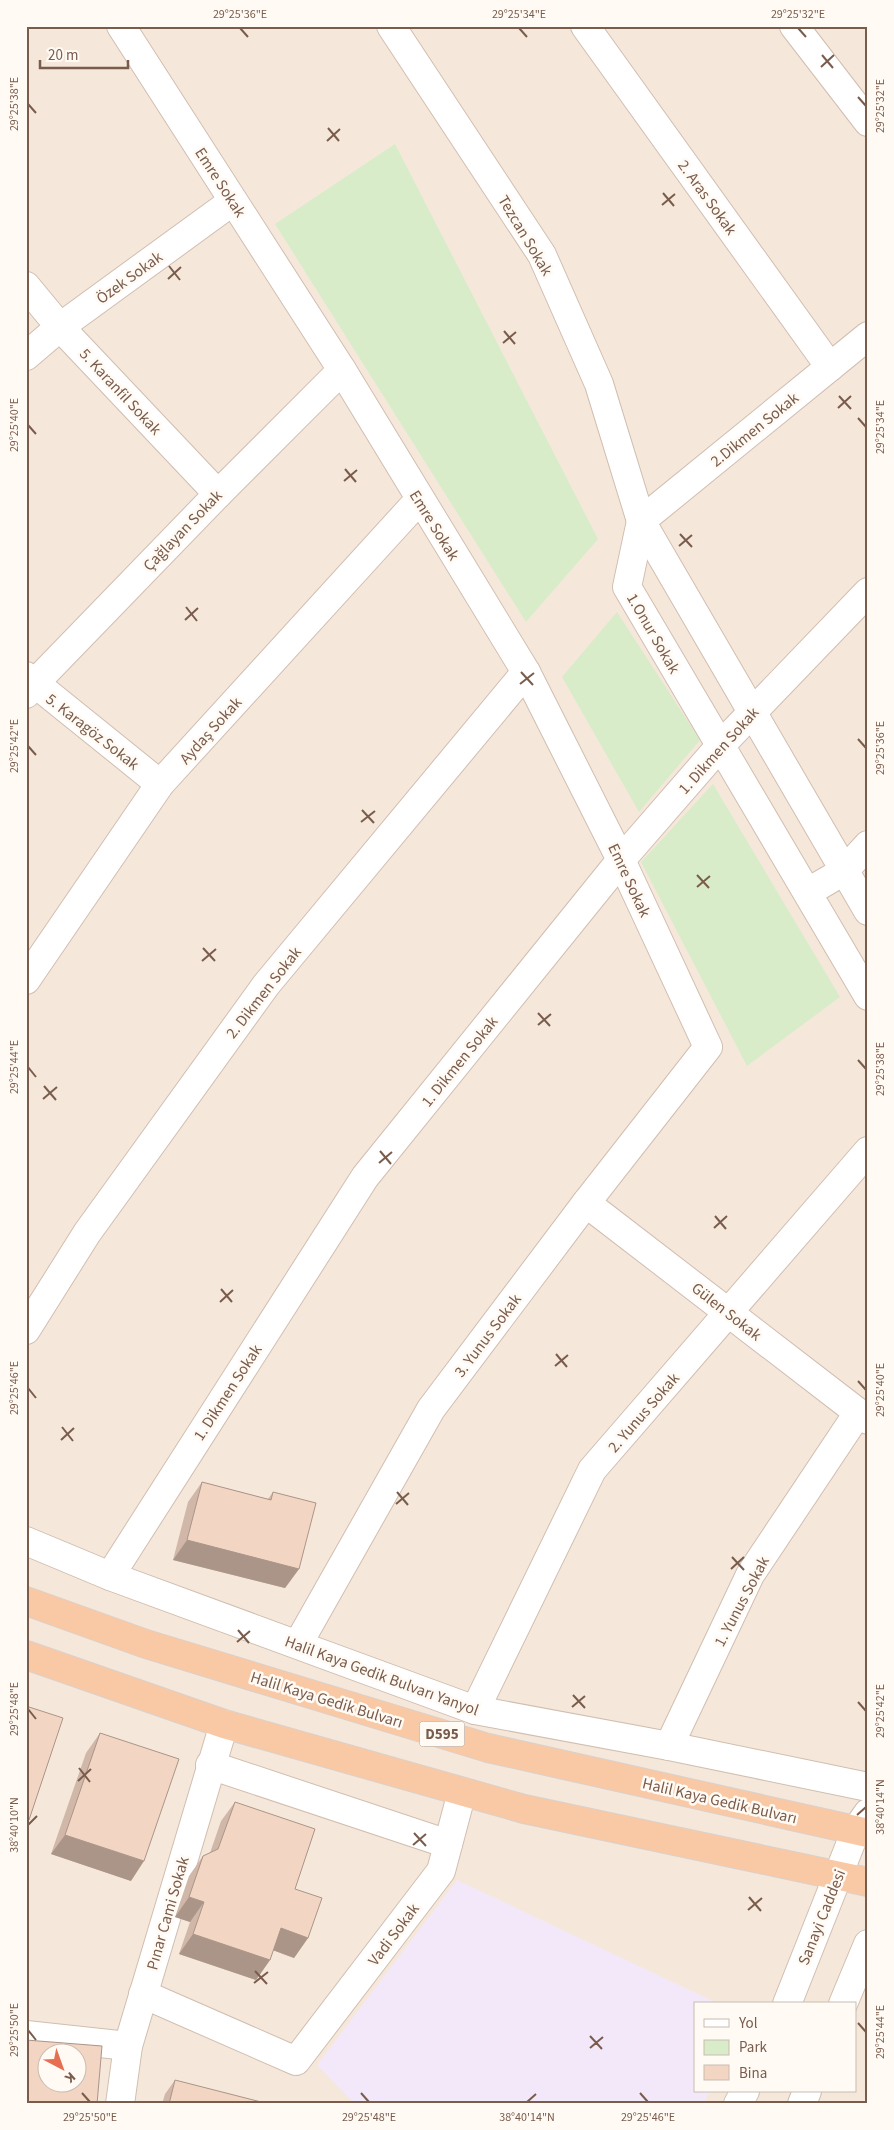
<svg xmlns="http://www.w3.org/2000/svg" width="894" height="2130" font-family="'Source Sans 3',sans-serif">
  <rect width="100%" height="100%" fill="#fdf6ec"/>
  <path fill="#f5e8da" fill-rule="evenodd" d="M26,26H868V2104H26ZM695,2004H855V2091H695ZM48,2052H78V2082H48Z"/>
  <path fill="#f3e8fa" d="M457,1880L719,2004H695V2091H709L704,2104H355L317,2065Z"/>
  <g fill="#d8ecc9">
    <path d="M395,144L598,539L526,622L275,224Z"/>
    <path d="M617,612L700,740L639,812L562,677Z"/>
    <path d="M713,784L840,997L747,1066L641,862Z"/>
  </g>
  <g fill="none" stroke-linecap="round" stroke-linejoin="round">
    <defs>
      <g id="minor">
        <path d="M121,26L342,370L526,672L621,860L708,1047L586,1203L431,1409L298,1644"/>
        <path d="M391,26L542,255L599,384L641,521L868,911"/>
        <path d="M585,26L830,367"/>
        <path d="M794,26L868,122"/>
        <path d="M26,286L60,327L218,494"/>
        <path d="M26,356L60,327L233,201"/>
        <path d="M641,521L627,587L868,996"/>
        <path d="M641,521L868,336"/>
        <path d="M26,676L160,784"/>
        <path d="M26,694L34,684L218,494L342,370"/>
        <path d="M808,892L844,871L868,845"/>
        <path d="M26,980L160,784L419,500"/>
        <path d="M586,1203L868,1420"/>
        <path d="M26,1330L87,1233L266,985L526,672"/>
        <path d="M26,1541L110,1576L475,1710L669,1746L868,1787"/>
        <path d="M110,1576L365,1177L621,860L720,746L868,592"/>
        <path d="M475,1710L592,1470L868,1151"/>
        <path d="M669,1746L750,1575L858,1413"/>
        <path d="M210,1765L448,1844"/>
        <path d="M856,1830L868,1813"/>
        <path d="M143,1994L296,2061L441,1871L462,1792"/>
        <path d="M26,2035L128,2046"/>
        <path d="M120,2104L128,2046L224,1724"/>
      </g>
      <g id="tertiary">
        <path d="M787,2004L856,1830"/>
        <path d="M843,2004L868,1944"/>
        <path d="M738,2104L745,2091"/>
        <path d="M802,2104L807,2091"/>
      </g>
      <g id="trunk">
        <path d="M26,1601L146,1644L488,1748L868,1833"/>
        <path d="M26,1655L224,1724L524,1809L868,1882"/>
      </g>
    </defs>
    <use href="#minor" stroke="#d1beb0" stroke-width="30"/>
    <use href="#tertiary" stroke="#d1beb0" stroke-width="30"/>
    <use href="#trunk" stroke="#dad1cd" stroke-width="30"/>
    <use href="#minor" stroke="#fff" stroke-width="28"/>
    <use href="#tertiary" stroke="#fff" stroke-width="28"/>
    <use href="#trunk" stroke="#f9c8a4" stroke-width="28"/>
  </g>
  <g fill="#d1b7a8">
    <path d="M202,1482L268,1499L273,1492L299,1569L285,1588L173,1560L188,1502Z"/>
    <path d="M100,1733L131,1881L51,1854L86,1753Z"/>
    <path d="M235,1802L295,1889L308,1938L294,1958L273,1950L270,1960L256,1980L179,1954L190,1922L175,1917L189,1876L203,1856L210,1853L221,1821Z"/>
    <path d="M175,2080L269,2104H162L165,2094Z"/>
  </g>
  <g fill="#aa9588">
    <path d="M187,1540L299,1569L285,1588L173,1560Z"/>
    <path d="M65,1835L144,1861L131,1881L51,1854Z"/>
    <path d="M189,1897L204,1902L190,1922L175,1917Z"/>
    <path d="M281,1928L308,1938L294,1958L267,1948Z"/>
    <path d="M193,1934L270,1960L256,1980L179,1954Z"/>
  </g>
  <g fill="#f3d5c3" stroke="#aa9588" fill-rule="evenodd">
    <path d="M202,1482L271,1500L273,1492L316,1503L299,1569L187,1540Z"/>
    <path d="M26,1706L63,1718L29,1820L26,1819Z"/>
    <path d="M100,1733L179,1759L144,1861L65,1835Z"/>
    <path d="M235,1802L315,1829L295,1889L322,1898L308,1938L281,1928L270,1960L193,1934L204,1902L189,1897L203,1856L218,1849Z"/>
    <path d="M26,2040L102,2046L97,2104H26ZM48,2052H78V2082H48Z"/>
    <path d="M175,2080L269,2104H169Z"/>
  </g>
  <path fill="none" stroke="#7a5c4d" stroke-width="2" d="M240,28L248,37M519,28L527,37M798,28L806,37M822,55L833,68M821,67L834,55M858,97L866,106M28,104L36,113M328,128L339,141M327,141L340,129M663,193L674,206M662,205L675,194M169,266L180,280M168,279L181,267M504,331L515,344M503,343L516,332M839,396L851,409M838,408L851,396M858,418L866,427M28,425L36,434M345,469L356,482M344,481L357,470M680,534L692,547M679,546L692,535M186,607L197,621M185,620L198,608M521,672L533,685M520,684L534,673M858,739L866,748M28,746L36,755M362,810L374,823M361,822L375,811M697,875L709,888M697,887L710,876M203,948L215,961M202,961L216,949M538,1013L550,1026M538,1025L551,1014M858,1060L866,1069M28,1067L36,1077M44,1086L56,1100M43,1099L57,1087M380,1151L391,1164M379,1163L392,1152M715,1216L726,1229M714,1228L727,1216M221,1289L232,1302M220,1302L233,1290M556,1354L567,1367M555,1366L568,1355M858,1381L866,1390M28,1388L36,1398M62,1427L73,1441M61,1440L74,1428M397,1492L408,1505M396,1504L409,1493M732,1557L744,1570M731,1569L744,1557M238,1630L249,1643M237,1642L250,1631M573,1695L585,1708M858,1702L866,1711M572,1707L585,1696M28,1709L36,1719M79,1768L90,1782M78,1781L91,1769M857,1815L866,1807M28,1825L37,1816M414,1833L426,1846M413,1845L426,1834M749,1897L761,1911M748,1910L762,1898M255,1971L267,1984M254,1983L268,1972M858,2023L866,2032M28,2030L36,2040M590,2036L602,2049M590,2048L603,2037M82,2093L90,2102M361,2093L369,2102M640,2093L648,2102M527,2102L536,2094"/>
  <g text-anchor="middle" stroke-width="5" stroke-linejoin="round" paint-order="stroke">
    <rect fill="#fffaf3" stroke="#a28b7f" stroke-width="1" x="419.5" y="1721.5" width="45" height="25" rx="4"/>
    <g font-size="15" font-weight="bold" fill="#7a5c4d">
      <text x="442" y="1739">D595</text>
    </g>
    <g font-size="16" fill="#7a5c4d" stroke="#fffaf3">
      <text transform="translate(221 182) rotate(57)" y="6">Emre Sokak</text>
      <text transform="translate(708 197) rotate(54)" y="6">2. Aras Sokak</text>
      <text transform="translate(526 235) rotate(59)" y="6">Tezcan Sokak</text>
      <text transform="translate(129 277) rotate(-36)" y="6">Özek Sokak</text>
      <text transform="translate(121 391) rotate(47)" y="6">5. Karanfil Sokak</text>
      <text transform="translate(754 429) rotate(-39)" y="6">2.Dikmen Sokak</text>
      <text transform="translate(435 525) rotate(58)" y="6">Emre Sokak</text>
      <text transform="translate(182 530) rotate(-46)" y="6">Çağlayan Sokak</text>
      <text transform="translate(654 633) rotate(60)" y="6">1.Onur Sokak</text>
      <text transform="translate(210 730) rotate(-48)" y="6">Aydaş Sokak</text>
      <text transform="translate(93 731) rotate(38)" y="6">5. Karagöz Sokak</text>
      <text transform="translate(718 750) rotate(-48)" y="6">1. Dikmen Sokak</text>
      <text transform="translate(630 880) rotate(65)" y="6">Emre Sokak</text>
      <text transform="translate(263 992) rotate(-52)" y="6">2. Dikmen Sokak</text>
      <text transform="translate(459 1061) rotate(-51)" y="6">1. Dikmen Sokak</text>
      <text transform="translate(727 1311) rotate(38)" y="6">Gülen Sokak</text>
      <text transform="translate(487 1335) rotate(-53)" y="6">3. Yunus Sokak</text>
      <text transform="translate(227 1392) rotate(-57)" y="6">1. Dikmen Sokak</text>
      <text transform="translate(643 1412) rotate(-49)" y="6">2. Yunus Sokak</text>
      <text transform="translate(741 1601) rotate(-62)" y="6">1. Yunus Sokak</text>
      <text transform="translate(382 1675) rotate(20)" y="6">Halil Kaya Gedik Bulvarı Yanyol</text>
      <text transform="translate(327 1699) rotate(17)" y="6">Halil Kaya Gedik Bulvarı</text>
      <text transform="translate(720 1800) rotate(13)" y="6">Halil Kaya Gedik Bulvarı</text>
      <text transform="translate(167 1913) rotate(-74)" y="6">Pınar Cami Sokak</text>
      <text transform="translate(821 1917) rotate(-68)" y="6">Sanayi Caddesi</text>
      <text transform="translate(393 1934) rotate(-53)" y="6">Vadi Sokak</text>
    </g>
  </g>
  <rect width="894" height="2130" fill="none" stroke="#fffaf3" stroke-width="55"/>
  <rect x="694" y="2002" width="162" height="90" fill="#fffaf3" stroke="#cabbb1"/>
  <rect x="704" y="2019" width="25" height="8" fill="#ffffff" stroke="#cabbb1"/>
  <text x="739" y="2028" font-size="15" fill="#7a5c4d">Yol</text>
  <rect x="704" y="2040" width="25" height="15" fill="#d8ecc9" stroke="#cabbb1"/>
  <text x="739" y="2052" font-size="15" fill="#7a5c4d">Park</text>
  <rect x="704" y="2065" width="25" height="15" fill="#f3d5c3" stroke="#cabbb1"/>
  <text x="739" y="2078" font-size="15" fill="#7a5c4d">Bina</text>
  <g transform="translate(62 2068) rotate(139)"><circle r="24" fill="#fffaf3" stroke="#cabbb1"/>
  <path d="M0-4L9 19L0 12L-9 19Z" fill="#e76f51"/>
  <text y="-8" font-size="14" font-weight="bold" text-anchor="middle" fill="#7a5c4d">K</text>
  </g>
  <path d="M40 60v8h88v-8" fill="none" stroke="#7a5c4d" stroke-width="2.5"/>
  <text x="48" y="60" font-size="15" fill="#7a5c4d" stroke="#fffaf3" stroke-width="4" paint-order="stroke">20 m</text>
  <rect x="28" y="28" width="838" height="2074" fill="none" stroke="#7a5c4d" stroke-width="2"/>
  <g font-size="12" text-anchor="middle" fill="#7a5c4d">
    <text x="240" y="18">29°25'36"E</text>
    <text x="519" y="18">29°25'34"E</text>
    <text x="798" y="18">29°25'32"E</text>
    <text transform="translate(14 104) rotate(-90)" y="4">29°25'38"E</text>
    <text transform="translate(880 106) rotate(-90)" y="4">29°25'32"E</text>
    <text transform="translate(14 425) rotate(-90)" y="4">29°25'40"E</text>
    <text transform="translate(880 427) rotate(-90)" y="4">29°25'34"E</text>
    <text transform="translate(14 746) rotate(-90)" y="4">29°25'42"E</text>
    <text transform="translate(880 748) rotate(-90)" y="4">29°25'36"E</text>
    <text transform="translate(14 1067) rotate(-90)" y="4">29°25'44"E</text>
    <text transform="translate(880 1069) rotate(-90)" y="4">29°25'38"E</text>
    <text transform="translate(14 1388) rotate(-90)" y="4">29°25'46"E</text>
    <text transform="translate(880 1390) rotate(-90)" y="4">29°25'40"E</text>
    <text transform="translate(14 1709) rotate(-90)" y="4">29°25'48"E</text>
    <text transform="translate(880 1711) rotate(-90)" y="4">29°25'42"E</text>
    <text transform="translate(880 1807) rotate(-90)" y="4">38°40'14"N</text>
    <text transform="translate(14 1825) rotate(-90)" y="4">38°40'10"N</text>
    <text transform="translate(14 2030) rotate(-90)" y="4">29°25'50"E</text>
    <text transform="translate(880 2032) rotate(-90)" y="4">29°25'44"E</text>
    <text x="90" y="2121">29°25'50"E</text>
    <text x="369" y="2121">29°25'48"E</text>
    <text x="527" y="2121">38°40'14"N</text>
    <text x="648" y="2121">29°25'46"E</text>
  </g>
</svg>
